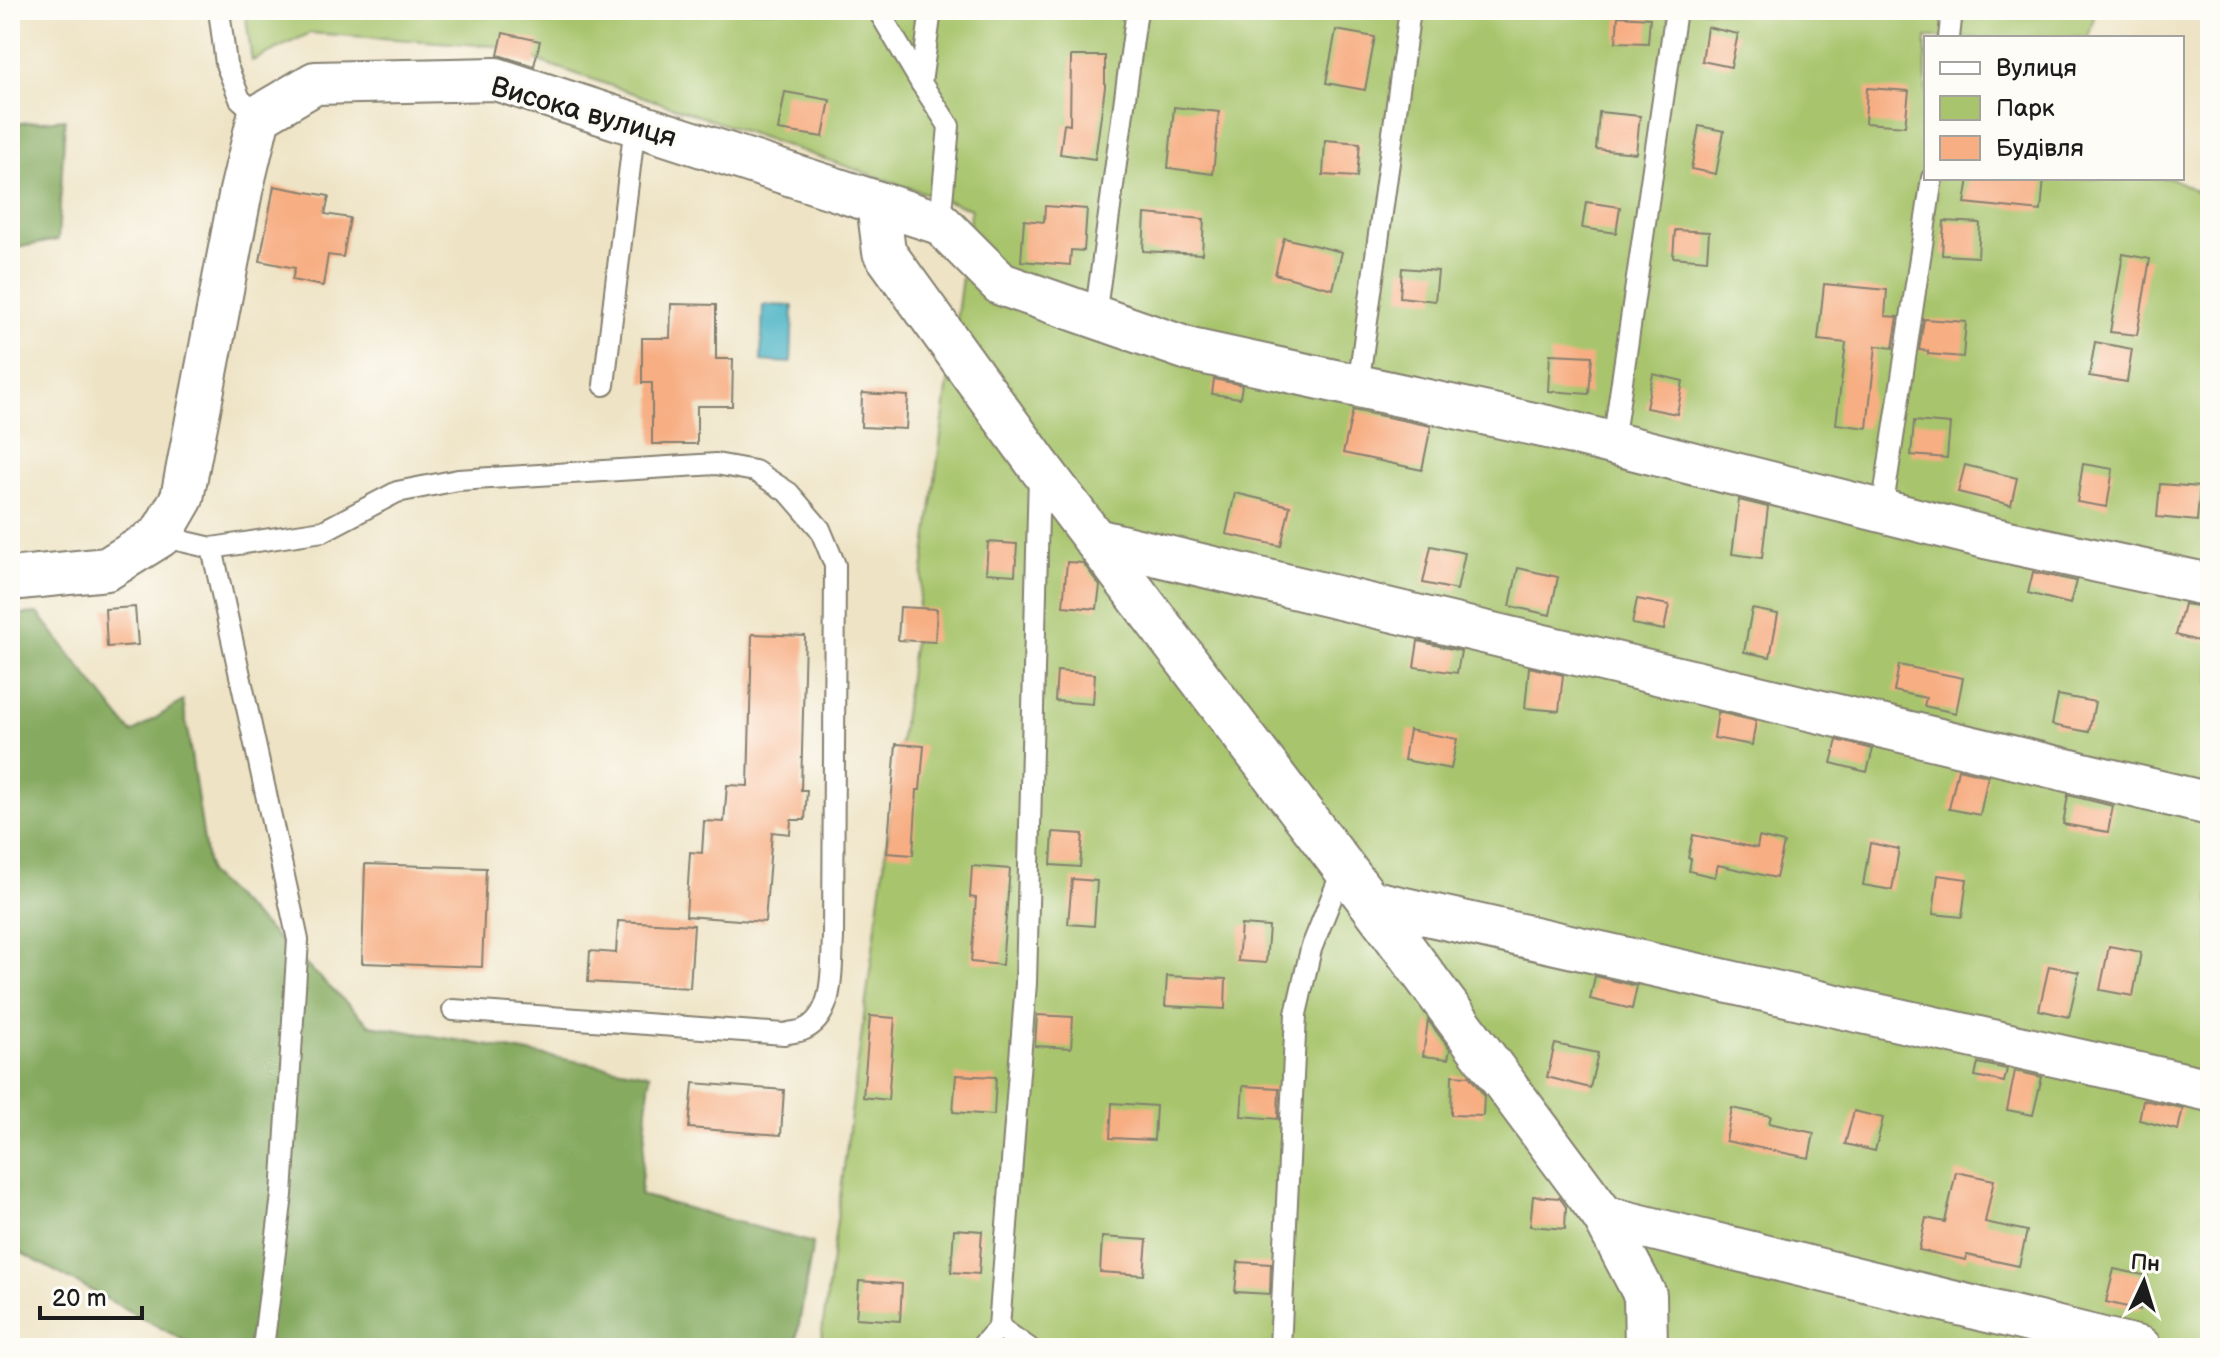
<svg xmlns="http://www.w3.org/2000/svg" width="2220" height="1358" font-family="'Balsamiq Sans',sans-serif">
  <rect width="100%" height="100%" fill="#fdfcf7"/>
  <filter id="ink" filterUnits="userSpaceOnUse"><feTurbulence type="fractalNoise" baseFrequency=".0125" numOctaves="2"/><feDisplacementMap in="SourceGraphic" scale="16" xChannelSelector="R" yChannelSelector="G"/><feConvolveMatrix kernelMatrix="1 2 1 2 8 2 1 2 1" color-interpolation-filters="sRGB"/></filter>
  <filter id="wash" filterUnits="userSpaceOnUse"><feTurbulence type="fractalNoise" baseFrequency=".006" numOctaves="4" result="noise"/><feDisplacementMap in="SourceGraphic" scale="32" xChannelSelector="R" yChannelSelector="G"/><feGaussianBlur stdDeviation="1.8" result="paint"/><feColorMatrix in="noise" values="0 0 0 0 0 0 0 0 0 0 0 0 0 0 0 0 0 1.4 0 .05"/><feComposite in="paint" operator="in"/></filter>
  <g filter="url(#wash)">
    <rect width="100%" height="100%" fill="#eee3c5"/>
    <path fill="#a8c56d" stroke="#627044" stroke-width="2" d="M245,10H2096L2088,38H1926V178H2172L2210,198V1348H820L971,209L495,46L310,33L252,61Z"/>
    <g fill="#86aa60" stroke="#51633e" stroke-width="2">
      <path d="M65,119L58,240L10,249V124Z"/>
      <path d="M38,613L132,733L183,701L209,874L370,1025L650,1074L640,1195L813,1243L795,1348H198L10,1247V615Z"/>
    </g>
    <path fill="#45b1c3" stroke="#306670" stroke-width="2" d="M763,305L793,306L791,363L761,361Z"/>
    <g id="blocks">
      <g fill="#f7ae83">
        <path d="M1618,16L1650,18L1648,43L1616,42Z"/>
        <path d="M1707,27L1738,34L1731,67L1702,61Z"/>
        <path d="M1336,30L1375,37L1365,90L1326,83Z"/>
        <path d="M503,33L540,41L534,66L498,55Z"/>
        <path d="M1071,56H1105V87L1095,159L1060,154L1064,124L1070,125Z"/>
        <path d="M1867,88L1909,91L1905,126L1865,123Z"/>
        <path d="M785,92L830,100L823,137L778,130Z"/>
        <path d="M1174,107L1219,112L1213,174L1168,168Z"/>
        <path d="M1599,112L1640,116L1636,153L1596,149Z"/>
        <path d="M1699,126L1724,131L1716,174L1691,169Z"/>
        <path d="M1325,140L1360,143L1357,177L1323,175Z"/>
        <path d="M1969,178H2044L2041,211L1965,203Z"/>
        <path d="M274,186L329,196L325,214L350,218L343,257L328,255L323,286L292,280L295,268L260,261Z"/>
        <path d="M1586,202L1620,207L1616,233L1582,228Z"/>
        <path d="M1045,206L1087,209L1084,251L1071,250L1070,265L1021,261L1024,220L1044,222Z"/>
        <path d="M1145,214L1204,219L1202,254L1143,251Z"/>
        <path d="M1944,221L1980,223L1978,257L1942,255Z"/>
        <path d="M1675,230L1709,232L1707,260L1673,257Z"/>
        <path d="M1284,238L1342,252L1333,289L1275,274Z"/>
        <path d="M2123,254L2150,259L2137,335L2110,332Z"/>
        <path d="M1402,268L1438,271L1435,301L1400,297Z"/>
        <path d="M1824,284L1887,290L1885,316L1898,317L1893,348L1876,346L1867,428L1836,424L1846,343L1818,340Z"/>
        <path d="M671,304L716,305V359H733L732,406H697V444H652V383H642V338H670Z"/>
        <path d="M1924,319L1966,322L1963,357L1928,354V351L1919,350Z"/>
        <path d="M2095,342L2132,349L2127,382L2089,376Z"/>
        <path d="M1550,354L1592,356L1589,394L1548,391Z"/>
        <path d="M1653,374L1683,381L1677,414L1646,408Z"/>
        <path d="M1214,379L1242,385L1240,398L1212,394Z"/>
        <path d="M862,393L908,396L906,429L861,427Z"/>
        <path d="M1353,410L1431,426L1422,470L1343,453Z"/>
        <path d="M1914,421L1950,424L1947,458L1911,455Z"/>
        <path d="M2083,464L2113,469L2107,507L2077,502Z"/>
        <path d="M1965,465L2017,478L2011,505L1958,492Z"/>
        <path d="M2160,484L2200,487L2197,521L2157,517Z"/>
        <path d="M1235,493L1290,506L1281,546L1226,534Z"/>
        <path d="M1739,500L1768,507L1762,558L1732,554Z"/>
        <path d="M988,542L1017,544L1015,575L986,573Z"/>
        <path d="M1431,546L1465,553L1457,590L1423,583Z"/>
        <path d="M1067,562L1083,563L1100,586L1097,609L1063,606Z"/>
        <path d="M1518,568L1558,577L1550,615L1510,606Z"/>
        <path d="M2033,572L2076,581L2070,604L2028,593Z"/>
        <path d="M1637,599L1669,605L1664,630L1632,624Z"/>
        <path d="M2184,604L2210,608V625L2205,643L2176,635Z"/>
        <path d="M135,607L138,645L107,647L105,609Z"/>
        <path d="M900,607L937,609L935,642L898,640Z"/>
        <path d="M1752,609L1778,614L1770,657L1744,652Z"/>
        <path d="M752,634L805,636L801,790H807L805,820H791L790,834L772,832L765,922L686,916L690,852L702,853L704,821L724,822L727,785L748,786Z"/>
        <path d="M1418,641L1461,651L1457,673L1414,667Z"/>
        <path d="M1899,665L1963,678L1956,713L1924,706L1926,698L1894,691Z"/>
        <path d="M1529,667L1563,675L1559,711L1525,708Z"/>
        <path d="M1057,671L1095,674L1093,704L1055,701Z"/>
        <path d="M2058,695L2095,702L2089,732L2052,725Z"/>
        <path d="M1718,712L1756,721L1752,745L1714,738Z"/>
        <path d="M1409,730L1457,739L1451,769L1404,760Z"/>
        <path d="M1837,740L1873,749L1867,772L1831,763Z"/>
        <path d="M896,744L924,746L920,790H917L913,855L887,853Z"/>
        <path d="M1958,769L1988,776L1980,815L1949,809Z"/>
        <path d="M2068,795L2113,806L2108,832L2063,824Z"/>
        <path d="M1053,832L1083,834L1080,867L1051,865Z"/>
        <path d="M1693,835L1757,848L1759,837L1784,843L1776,878L1718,865L1715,877L1689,871L1691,859L1688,858Z"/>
        <path d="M1870,843L1899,849L1892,890L1863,885Z"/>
        <path d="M365,864L486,868L482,967L362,963Z"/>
        <path d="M972,866L1010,869L1002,965L971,962L976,898L970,897Z"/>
        <path d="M1938,875L1967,879L1962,917L1933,914Z"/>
        <path d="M1072,879L1097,881L1094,926L1068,924Z"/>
        <path d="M618,921L694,925L690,988L588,982L590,951L616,953Z"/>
        <path d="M1241,925L1269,927L1266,963L1238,961Z"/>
        <path d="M2109,946L2141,952L2133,996L2100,990Z"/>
        <path d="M2049,966L2079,972L2069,1017L2039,1010Z"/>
        <path d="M1167,976L1226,979L1225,1009L1165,1006Z"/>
        <path d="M1595,976L1637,986L1632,1009L1590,999Z"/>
        <path d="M1037,1015L1073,1017L1071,1048L1035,1046Z"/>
        <path d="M870,1016L895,1018L888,1100L863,1097Z"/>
        <path d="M1428,1020L1450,1050L1448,1059L1423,1056Z"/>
        <path d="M1555,1044L1598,1053L1590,1088L1547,1077Z"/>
        <path d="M1978,1063L2007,1069L2004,1082L1975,1076Z"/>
        <path d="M2015,1071L2042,1077L2033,1115L2007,1110Z"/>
        <path d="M956,1075L996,1077L994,1115L953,1112Z"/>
        <path d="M1452,1075L1469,1076L1484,1095L1483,1116L1451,1115Z"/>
        <path d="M693,1083L784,1090L781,1135L689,1128Z"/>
        <path d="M1243,1086L1279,1088L1278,1119L1241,1116Z"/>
        <path d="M2143,1100L2183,1108L2178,1130L2139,1120Z"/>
        <path d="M1112,1103L1156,1106L1154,1140L1110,1138Z"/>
        <path d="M1732,1108L1771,1116L1769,1123L1814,1133L1809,1158L1726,1141Z"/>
        <path d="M1854,1111L1883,1118L1875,1151L1845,1144Z"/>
        <path d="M1956,1172L1994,1180L1985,1222L2027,1231L2019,1266L1967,1255L1966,1260L1919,1250L1926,1218L1945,1222Z"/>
        <path d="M1533,1196L1560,1198L1566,1207L1565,1229L1530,1226Z"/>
        <path d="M954,1229L982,1231L979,1274L951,1272Z"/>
        <path d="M1102,1237L1147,1240L1144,1275L1100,1272Z"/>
        <path d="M1238,1262L1271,1264L1270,1294L1235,1292Z"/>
        <path d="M2114,1269L2148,1276L2140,1310L2106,1302Z"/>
        <path d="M859,1281L902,1284L900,1321L856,1318Z"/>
      </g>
    </g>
  </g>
  <g filter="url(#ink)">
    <use href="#blocks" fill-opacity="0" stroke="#858070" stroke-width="2"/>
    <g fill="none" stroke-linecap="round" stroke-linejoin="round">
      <defs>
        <g id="lane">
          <path d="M219,10L226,64L240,99L259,116"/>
          <path d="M878,10L921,83"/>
          <path d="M931,10L921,83L949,126L940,223"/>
          <path d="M1949,38L1952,10"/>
          <path d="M1095,317L1137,10"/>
          <path d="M604,385L635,124"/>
          <path d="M1358,386L1410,10"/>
          <path d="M1613,443L1676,10"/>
          <path d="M1882,511L1932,178"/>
          <path d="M160,536L212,548"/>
          <path d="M999,1327L1029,1348"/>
          <path d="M263,1348L282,1195L298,940L212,548L323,531L397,492L458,480L716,464L755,471L789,493L820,529L835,565L833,937C831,966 836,1016 803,1030C798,1032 790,1032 784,1034L453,1010"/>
          <path d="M980,1348L999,1327L1026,983L1039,474"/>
          <path d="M1280,1348L1296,1014L1311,949L1343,869"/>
        </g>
        <g id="street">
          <path d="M878,203L884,252L1039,466L1369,901L1604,1217L1645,1295L1646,1348"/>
          <path d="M1095,540L2210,804"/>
          <path d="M10,579L107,569L160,536L182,498L241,191L259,116L315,83L496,79L940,223L1001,284L1191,350L1552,428L1985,537L2210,585"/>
          <path d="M1369,901L2210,1090"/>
          <path d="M1604,1217L2140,1348"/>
        </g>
      </defs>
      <use href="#lane" stroke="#858070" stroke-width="24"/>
      <use href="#street" stroke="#858070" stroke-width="46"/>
      <use href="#lane" stroke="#fff" stroke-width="20"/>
      <use href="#street" stroke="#fff" stroke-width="42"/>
    </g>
  </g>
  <g text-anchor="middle" stroke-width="7" stroke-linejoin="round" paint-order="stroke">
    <g font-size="28" fill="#1c1c1c" stroke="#fdfcf7">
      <text transform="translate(584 111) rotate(16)" y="10">Висока вулиця</text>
    </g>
  </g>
  <rect width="2220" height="1358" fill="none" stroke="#fdfcf7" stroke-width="40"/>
  <rect x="1924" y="36" width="260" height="144" fill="#fdfcf7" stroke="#a3a29f" stroke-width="2"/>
  <rect x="1940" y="62" width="40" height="12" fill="#ffffff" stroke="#a3a29f" stroke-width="2"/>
  <text x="1996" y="76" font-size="24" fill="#1c1c1c">Вулиця</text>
  <rect x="1940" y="96" width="40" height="24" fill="#a8c56d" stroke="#a3a29f" stroke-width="2"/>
  <text x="1996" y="116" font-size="24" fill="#1c1c1c">Парк</text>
  <rect x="1940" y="136" width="40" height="24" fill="#f7ae83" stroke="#a3a29f" stroke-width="2"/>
  <text x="1996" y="156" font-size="24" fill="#1c1c1c">Будівля</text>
  <g transform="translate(2144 1282) rotate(4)" stroke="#fdfcf7" stroke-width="6" paint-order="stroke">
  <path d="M0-6L14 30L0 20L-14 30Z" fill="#1c1c1c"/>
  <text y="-12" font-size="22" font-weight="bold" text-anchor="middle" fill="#1c1c1c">Пн</text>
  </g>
  <path d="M40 1306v12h102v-12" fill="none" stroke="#1c1c1c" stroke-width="4"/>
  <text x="52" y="1306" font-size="24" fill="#1c1c1c" stroke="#fdfcf7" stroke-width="6" paint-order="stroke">20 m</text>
</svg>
